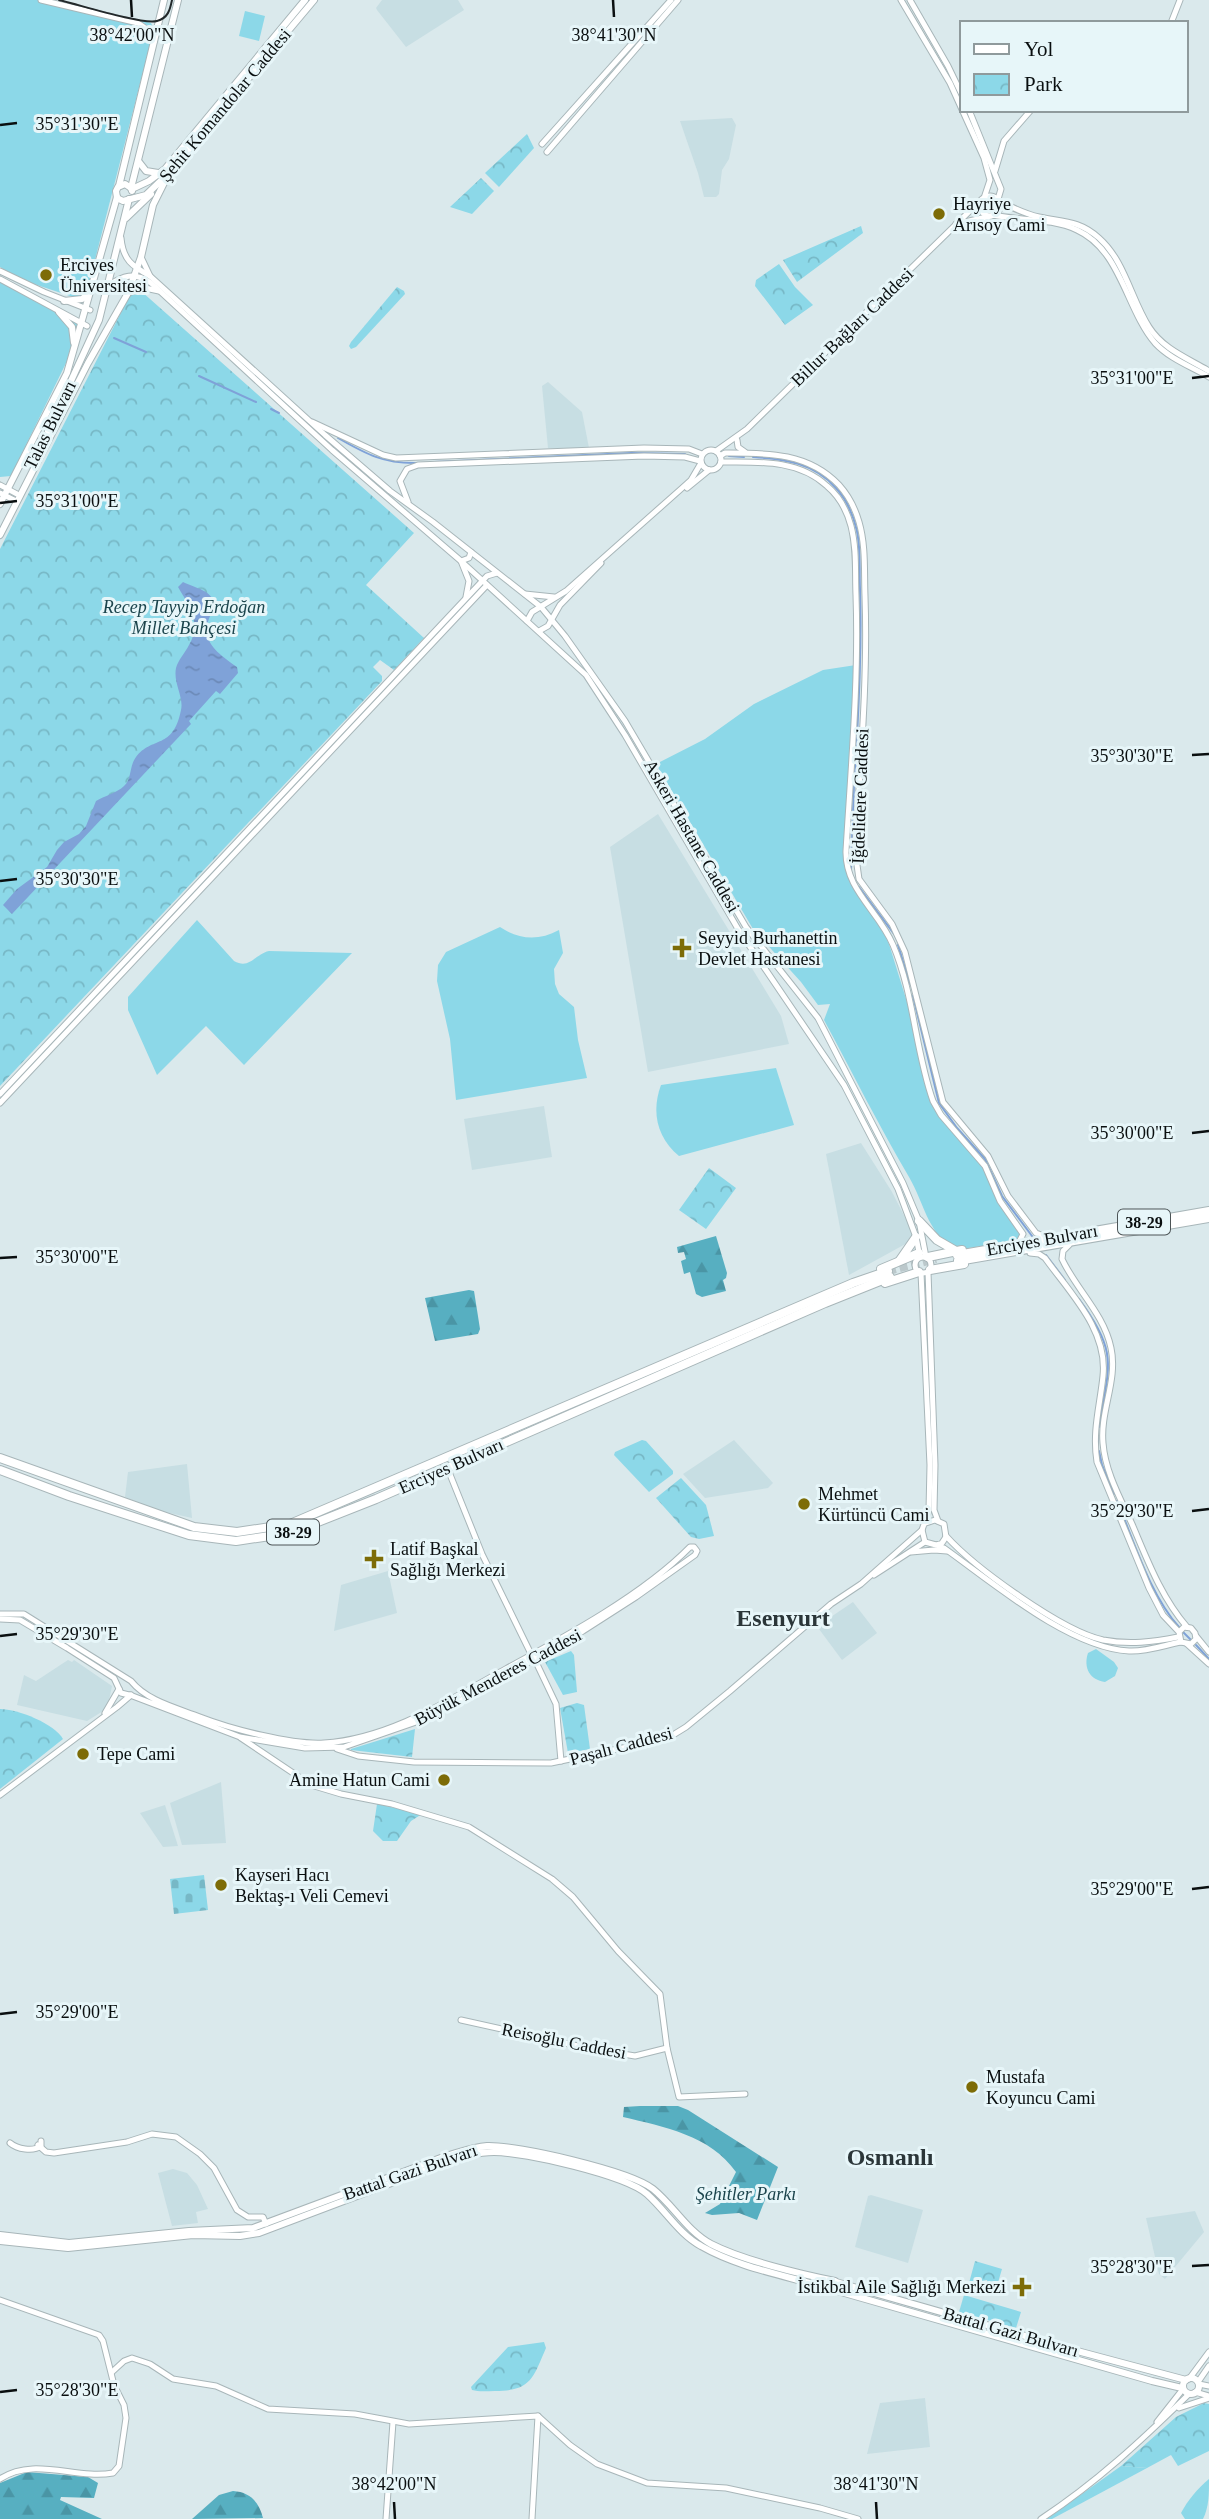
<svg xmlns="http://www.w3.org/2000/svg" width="1209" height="2519" font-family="Georgia,serif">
  <defs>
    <pattern id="forest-firs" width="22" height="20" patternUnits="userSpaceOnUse" patternTransform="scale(1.75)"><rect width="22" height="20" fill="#57afc1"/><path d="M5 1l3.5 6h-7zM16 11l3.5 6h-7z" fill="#4a95a5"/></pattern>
    <pattern id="cemetery-stones" width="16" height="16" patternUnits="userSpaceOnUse" patternTransform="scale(1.75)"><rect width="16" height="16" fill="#8cd8e8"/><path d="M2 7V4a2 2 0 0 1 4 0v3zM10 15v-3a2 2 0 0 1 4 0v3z" fill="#77b8c6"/></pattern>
    <pattern id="park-crowns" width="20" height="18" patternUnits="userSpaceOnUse" patternTransform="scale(1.75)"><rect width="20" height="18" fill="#8cd8e8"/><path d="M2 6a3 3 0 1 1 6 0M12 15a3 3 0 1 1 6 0" fill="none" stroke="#77b8c6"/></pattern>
    <pattern id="water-ripples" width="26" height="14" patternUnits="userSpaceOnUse" patternTransform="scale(1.75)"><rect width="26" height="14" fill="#7fa2d8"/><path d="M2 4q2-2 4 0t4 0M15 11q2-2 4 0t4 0" fill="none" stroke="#6c8ab8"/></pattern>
  </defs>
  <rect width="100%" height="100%" fill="#dae9ec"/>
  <g fill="#c7dee3">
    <path d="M382,0H458L464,10L406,47L377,10L376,8Z"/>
    <path d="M732,118L736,125L729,159L722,170L719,194L716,197H704L698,173L680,121Z"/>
    <path d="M548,382L582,412L589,448H548L542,386Z"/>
    <path d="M658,814L781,1016L789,1044L648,1072L610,847Z"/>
    <path d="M544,1106L552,1157L472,1170L464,1119Z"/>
    <path d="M861,1143L892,1192L913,1233L909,1242L849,1275L826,1154Z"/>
    <path d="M734,1440L773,1483L768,1488L705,1498L683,1474Z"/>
    <path d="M187,1464L192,1518L156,1510L125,1497L128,1472Z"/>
    <path d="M388,1571L397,1613L334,1631L341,1585Z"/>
    <path d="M853,1602L877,1633L842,1660L819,1629V1625Z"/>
    <path d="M68,1660L72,1662L74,1660L112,1686L108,1705L103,1711L87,1721L17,1705L24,1675L36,1681Z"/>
    <path d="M221,1782L226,1843L182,1845L170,1803Z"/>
    <path d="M165,1805L178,1846L163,1847L140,1813Z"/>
    <path d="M173,2169L187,2173L197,2185L208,2209L196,2212L198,2223L172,2226L158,2173Z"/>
    <path d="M871,2195L923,2210L908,2263L855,2247L868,2196Z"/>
    <path d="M1195,2211L1204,2232L1165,2279L1159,2274L1146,2218Z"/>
    <path d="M925,2398L930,2447L867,2454L880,2403Z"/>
  </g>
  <g fill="#8cd8e8">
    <path d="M0,0H51L151,23L154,29L85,299H79L25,281L0,267Z"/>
    <path d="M245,11L265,16L259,41L239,36Z"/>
    <path d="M0,282L78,322L67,361L11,476L0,477Z"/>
    <path d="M856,665L846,863L850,883L882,929L889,944L907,1002L931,1100L980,1161L998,1199L1026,1240L954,1250C926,1229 925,1205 909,1177C879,1126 852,1072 824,1020L830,1004L818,1005L801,982L753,929L656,764L705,739L754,704L823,670Z"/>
    <path d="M197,920L234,961C250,970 255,954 269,951L352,953L244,1065L206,1026L157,1075L128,1010V997Z"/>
    <path d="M500,927C519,940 539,941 559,930L563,953L554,969L555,984L559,994L574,1007L578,1040L587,1078L456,1100L450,1039L437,981L438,965L446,952Z"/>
    <path d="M776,1068L794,1125L679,1156C657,1138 651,1112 661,1085Z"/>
    <path d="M1096,1649L1114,1662L1118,1668L1115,1676L1105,1682C1090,1680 1083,1668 1088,1653Z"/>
    <path d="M1121,2466L1147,2468L1052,2519H1047Z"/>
    <path d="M1209,2479C1209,2494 1209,2507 1203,2519H1185L1181,2513C1188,2500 1197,2489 1209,2479Z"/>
  </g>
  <g fill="url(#forest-firs)">
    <path d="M716,1236L727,1273L726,1278L723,1280L726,1291L702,1297L696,1294L690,1272L684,1274L681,1261L686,1259L684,1252L678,1253L677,1247Z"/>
    <path d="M469,1290L474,1291L480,1329L478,1334L435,1341L425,1298Z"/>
    <path d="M640,2106H678L688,2110L778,2167L757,2220L739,2213L712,2215L705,2213L720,2204L736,2172C710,2135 664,2127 623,2117L624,2107Z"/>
    <path d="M27,2472L88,2477L98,2483L94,2498L61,2497L60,2500L102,2519H0V2483Z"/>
    <path d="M233,2491C250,2492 259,2502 263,2518L192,2519L219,2495Z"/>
  </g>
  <path fill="url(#cemetery-stones)" d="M204,1875L208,1910L174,1914L170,1879Z"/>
  <g fill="url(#park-crowns)">
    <path d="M527,134L534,148L499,187L485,173Z"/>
    <path d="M481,178L494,191L472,214L450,207Z"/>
    <path d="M861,226L863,233L797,282L783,260Z"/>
    <path d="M779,264L795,287L813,305L785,325L755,286L756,280Z"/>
    <path d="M397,287L404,291L405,294L356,347L351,349L349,346L351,342Z"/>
    <path d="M141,291L414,533L366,585L424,638L394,670L380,660L373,667L382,676V681L0,1086V549L131,293Z"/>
    <path d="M709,1168L736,1188L706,1229L679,1210Z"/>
    <path d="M642,1440L646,1441L673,1471V1474L649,1492L614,1455L615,1452Z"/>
    <path d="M681,1478L706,1505L714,1536L699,1539L691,1537L656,1498Z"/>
    <path d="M571,1651L574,1655L577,1692L563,1695L545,1662Z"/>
    <path d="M577,1703L584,1705L590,1749L568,1753L560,1708Z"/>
    <path d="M0,1709C18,1709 55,1724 63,1739L0,1789Z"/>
    <path d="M415,1729L412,1757L351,1750V1749Z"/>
    <path d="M377,1804L422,1814L411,1821L397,1841H383L373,1831Z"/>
    <path d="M975,2261L1002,2269L994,2296L990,2295L987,2280L969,2283Z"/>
    <path d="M964,2295L1021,2312L1016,2328L959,2312Z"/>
    <path d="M544,2342L546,2348C533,2378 531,2391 495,2391C487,2391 479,2392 472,2390L471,2387L508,2347Z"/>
    <path d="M1204,2403L1209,2404V2451L1178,2466L1171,2455L1147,2468L1121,2466L1176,2417Z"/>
  </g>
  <path fill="url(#water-ripples)" d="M183,582C197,589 210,589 216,605C196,636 211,649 237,667L238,673L220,694L216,691L189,721L191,724L12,914L3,905L17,889L47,867L57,850L64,842L79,834L86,826L96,801C104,796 117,793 124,786C132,779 129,766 136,757C152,736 173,750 181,710C184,697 173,683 176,668C178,660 185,653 189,645C202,623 189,606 178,587Z"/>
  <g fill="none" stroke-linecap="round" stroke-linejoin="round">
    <g stroke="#7fa2d8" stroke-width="2">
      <path d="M114,338L146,352"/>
      <path d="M199,376L256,402"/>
      <path d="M271,409L279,413"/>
      <path d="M338,438C366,454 384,464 418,463"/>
      <path d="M729,456L744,457"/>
      <path d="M753,457C785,459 814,463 836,488C847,500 853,514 857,531C861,550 859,569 860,589C862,652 858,714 855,776"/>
      <path d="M434,462L631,453L685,454"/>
      <path d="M851,869L854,784"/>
      <path d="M859,887L894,934"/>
      <path d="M898,945L910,984"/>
      <path d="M913,996L939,1103L957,1128L985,1159L1002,1196L1032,1236"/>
      <path d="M1046,1255L1065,1280"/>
      <path d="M1079,1299C1119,1353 1109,1365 1099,1427"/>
      <path d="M1098,1437V1446"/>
      <path d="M1099,1451L1102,1465L1114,1494"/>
      <path d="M1117,1501C1134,1541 1150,1595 1179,1627"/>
      <path d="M1182,1631L1191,1640"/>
      <path d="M1196,1645L1209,1659"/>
    </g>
    <path stroke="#bbc8cb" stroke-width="8" stroke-dasharray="8 4" stroke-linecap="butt" d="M888,1271L936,1259"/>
    <defs>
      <g id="secondary">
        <path d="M41,0L138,23L148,30L154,42"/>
        <path d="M901,0L950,83L984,158L990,180L984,198"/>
        <path d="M910,0L948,66L962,95"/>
        <path d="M1171,23L1180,0"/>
        <path d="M969,110L1001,189L998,199"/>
        <path d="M542,144L671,0"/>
        <path d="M547,152L678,0"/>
        <path d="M995,171L1004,141L1031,110"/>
        <circle cx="990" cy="206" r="10"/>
        <path d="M999,201C1013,208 1025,214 1039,217C1063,222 1079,220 1099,238C1125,261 1131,299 1149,327C1163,349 1187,358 1209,371"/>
        <path d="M993,215C1021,221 1051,218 1077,230C1121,250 1126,309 1155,343C1170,359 1190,366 1209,377"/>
        <path d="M956,224L991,216"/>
        <path d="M121,238C123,260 132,266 150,276L325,435L390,491L433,522L541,607L565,636L625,721L746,927L818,1018L903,1183L919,1221L926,1257"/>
        <path d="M141,257L150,276"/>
        <path d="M0,271L44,292L90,310"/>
        <path d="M0,279L87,326"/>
        <path d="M107,286C123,276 134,271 151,283L332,450L461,561L586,675L625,735L738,929L844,1085L898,1189L916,1237L920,1257"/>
        <path d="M128,293L145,288L159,291"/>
        <path d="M312,422L383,455L396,458L644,448L689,449L702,454"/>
        <path d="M737,440L738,447L745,452"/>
        <circle cx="711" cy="460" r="10"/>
        <path d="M716,451L747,429L982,199"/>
        <path d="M720,456L725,453C766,453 808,452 839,485C848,495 855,508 859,522C866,546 864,571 865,596C868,681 860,766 855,851L859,879L892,924L905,952L943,1102L988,1156L1008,1196L1036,1233L1046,1237"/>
        <path d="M721,462C758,462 798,459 827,486C839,496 847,511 851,526C857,549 855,572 856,595C859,680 851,766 846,851C845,890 879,911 893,945C914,994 915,1050 933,1101L941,1115L985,1166L1000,1201L1023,1234L1019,1242"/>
        <path d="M0,485L17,494"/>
        <path d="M687,488L709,470"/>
        <path d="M0,493L14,500"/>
        <path d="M408,502L400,481L407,469L418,465L644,456L685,457L700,461"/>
        <path d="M525,594L554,597"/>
        <path d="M466,597L469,581L461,561L469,558L471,552"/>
        <path d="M527,621L532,612L566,591L681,489L691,480L701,463"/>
        <path d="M539,631L548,626L560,605L601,563"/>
        <path d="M0,1094L487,576L497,573"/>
        <path d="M0,1103L487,585"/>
        <path d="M1069,1245L1063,1251L1062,1259C1076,1289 1104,1314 1111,1348C1118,1380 1100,1411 1103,1443C1105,1471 1120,1498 1132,1524C1147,1559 1161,1597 1187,1627"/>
        <path d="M1030,1253L1039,1254L1045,1258C1070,1293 1108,1330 1103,1376C1100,1406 1092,1431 1097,1462L1149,1588L1163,1615L1179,1632L1181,1642L1191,1644L1196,1639L1195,1633L1191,1628L1184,1627L1179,1632"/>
        <circle cx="923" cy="1265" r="8"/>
        <path d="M928,1272L935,1465L934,1510L938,1521"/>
        <path d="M921,1273L930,1465L929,1510L922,1530L925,1542L936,1545L942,1543L946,1537L944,1524L935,1520L926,1523"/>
        <path d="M447,1467L482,1554L532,1656"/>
        <path d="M946,1536C975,1568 1062,1631 1103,1640C1129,1645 1153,1642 1178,1637"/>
        <path d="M936,1545L944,1548C992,1582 1069,1648 1129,1651C1146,1652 1165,1645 1181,1642"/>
        <path d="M911,1552L934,1550L947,1551"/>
        <path d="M874,1575L925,1542"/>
        <path d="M0,1614H24L131,1681C147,1701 177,1708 200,1717C231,1729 292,1745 324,1743C387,1739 446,1702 500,1672C561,1639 642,1596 690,1547H694L697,1551L695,1555L636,1597L583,1631L480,1690L422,1720L344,1747L305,1748L240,1737L130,1695"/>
        <path d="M0,1619L20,1620L67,1648L114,1678L121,1693L129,1695"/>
        <path d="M1196,1636L1209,1652"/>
        <path d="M1187,1644L1209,1664"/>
        <path d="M535,1660L556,1704L561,1761"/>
        <path d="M105,1713L119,1689"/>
        <path d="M241,1738L311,1785L341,1794L392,1804L469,1827L552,1879L573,1897L618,1951L660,1994L667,2048L679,2097L745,2094"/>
        <path d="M337,1749L358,1756L414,1762L551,1763L632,1746L673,1735L686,1727L730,1691L831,1604L861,1584L922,1530"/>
        <path d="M0,1795L117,1707L131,1695"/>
        <path d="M461,2020L587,2048L635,2056L667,2048"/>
        <path d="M10,2143C17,2149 33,2152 41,2146V2141"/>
        <path d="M38,2145L46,2152L54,2153L127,2142L152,2134L176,2137L200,2154L214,2168L237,2210L248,2217H263L266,2224"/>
        <path d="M0,2300L99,2335L103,2341L114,2385L124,2405L126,2418L119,2466L113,2473C76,2480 34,2456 0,2479"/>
        <path d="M112,2372L124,2361L132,2358L150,2364L173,2379L216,2386L268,2409L355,2414L409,2424L538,2416L570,2445L597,2464L647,2483L726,2488L820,2508L858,2519"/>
        <path d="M1189,2379L1209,2352"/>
        <path d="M1198,2382L1209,2366"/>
        <path d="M1199,2384L1209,2386"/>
        <path d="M1195,2392L1209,2396"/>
        <path d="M1179,2408L1209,2398"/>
        <path d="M1157,2422L1183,2389"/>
        <path d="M386,2519L393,2422"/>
        <path d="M532,2519L538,2416"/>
        <path d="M1041,2519C1096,2483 1142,2440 1189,2394"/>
      </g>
      <g id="primary">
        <path d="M139,162L146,171L158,173"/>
        <path d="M119,186L164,0"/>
        <path d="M131,188L125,184L118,187L116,191L117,198L123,201L146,195L169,173L314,0"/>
        <path d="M132,189L149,181L165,169L305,0"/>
        <path d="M132,191L131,188L178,0"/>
        <path d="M126,218L151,194"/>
        <path d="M64,301L82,299L89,294"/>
        <path d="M59,312L72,327L74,343"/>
        <path d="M48,431L99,320L129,199"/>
        <path d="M0,504L67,373L117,197"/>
        <path d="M0,535L88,363L128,293L141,257L153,205L169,173"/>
        <path d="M0,2235L69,2243L189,2231L253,2228L446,2156C460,2152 473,2147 487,2146C518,2145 630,2171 653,2189C674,2206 687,2231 711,2244C742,2260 800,2274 835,2281L838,2285L837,2289L833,2290C790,2276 741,2269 701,2246C679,2234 666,2211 647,2194C625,2175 525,2152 494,2152C477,2152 462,2157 447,2162L259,2233L240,2236L193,2235L68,2248L0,2241"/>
        <path d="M836,2282L1081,2352L1186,2380"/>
        <path d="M834,2290L1152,2381L1182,2388"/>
        <circle cx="1191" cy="2386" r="8"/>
      </g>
      <g id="highway">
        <path d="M919,1221L937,1240L956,1251"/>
        <path d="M957,1255L1209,1211"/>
        <path d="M928,1257L962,1250"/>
        <path d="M900,1260L916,1237"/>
        <path d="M958,1261L1209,1218"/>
        <path d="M881,1269L919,1253"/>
        <path d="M930,1270L964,1264"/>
        <path d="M885,1283L919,1272"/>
        <path d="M0,1458L194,1527L237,1532L290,1524L853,1283L888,1271"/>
        <path d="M0,1470L69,1496L189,1535L236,1541L290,1533L376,1499L825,1303L890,1277"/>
      </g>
    </defs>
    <use href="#secondary" stroke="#a8b6b9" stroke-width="7"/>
    <use href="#primary" stroke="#a8b6b9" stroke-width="8"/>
    <use href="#highway" stroke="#a8b6b9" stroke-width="10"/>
    <use href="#secondary" stroke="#fff" stroke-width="5"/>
    <use href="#primary" stroke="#fff" stroke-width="6"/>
    <use href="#highway" stroke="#fff" stroke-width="8"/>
    <path stroke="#23292b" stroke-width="2" d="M59,0C77,4 142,25 157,21C168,18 170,10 172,0"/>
  </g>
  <path fill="none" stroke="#0a0f10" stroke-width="2.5" d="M131,0L132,17M613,0L614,17M0,125L17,123M1192,378L1209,376M0,503L17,501M1192,755L1209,754M0,881L17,879M1192,1133L1209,1131M0,1258L17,1257M1192,1511L1209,1509M0,1636L17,1634M1192,1889L1209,1887M0,2014L17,2012M1192,2266L1209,2265M0,2392L17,2390M394,2502L395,2519M876,2502L877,2519"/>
  <g fill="#7d6c07" stroke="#e7f6f9" stroke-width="2.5">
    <circle cx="939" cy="214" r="7"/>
    <circle cx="46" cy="275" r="7"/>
    <path d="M678.5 937.5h7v7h7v7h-7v7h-7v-7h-7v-7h7z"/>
    <circle cx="804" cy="1504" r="7"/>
    <path d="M370.5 1548.5h7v7h7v7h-7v7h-7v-7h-7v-7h7z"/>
    <circle cx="83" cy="1754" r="7"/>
    <circle cx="444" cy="1780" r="7"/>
    <circle cx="221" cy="1885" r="7"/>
    <circle cx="972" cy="2087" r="7"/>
    <path d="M1018.5 2276.5h7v7h7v7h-7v7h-7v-7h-7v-7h7z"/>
  </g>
  <g text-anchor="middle" stroke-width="6" stroke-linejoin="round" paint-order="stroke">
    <g fill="#e7f6f9" stroke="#4c5456" stroke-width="2">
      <rect x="1118" y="1209.5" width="52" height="25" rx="5"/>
      <rect x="267" y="1519.5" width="52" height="25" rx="5"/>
    </g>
    <g font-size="16" font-weight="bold" fill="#0a0f10">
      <text x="1144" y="1228">38-29</text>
      <text x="293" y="1538">38-29</text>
    </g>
    <g font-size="18" fill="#0a0f10" stroke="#e7f6f9">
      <text transform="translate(225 105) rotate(-50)" y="6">Şehit Komandolar Caddesi</text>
      <text transform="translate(852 327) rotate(-44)" y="6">Billur Bağları Caddesi</text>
      <text transform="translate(50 425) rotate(-64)" y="6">Talas Bulvarı</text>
      <text transform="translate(860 796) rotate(-88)" y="6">İğdelidere Caddesi</text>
      <text transform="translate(692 836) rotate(60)" y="6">Askeri Hastane Caddesi</text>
      <text transform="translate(1042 1240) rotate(-10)" y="6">Erciyes Bulvarı</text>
      <text transform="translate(451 1466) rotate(-24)" y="6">Erciyes Bulvarı</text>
      <text transform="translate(498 1677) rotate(-28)" y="6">Büyük Menderes Caddesi</text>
      <text transform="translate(621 1746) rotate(-15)" y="6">Paşalı Caddesi</text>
      <text transform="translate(564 2041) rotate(11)" y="6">Reisoğlu Caddesi</text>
      <text transform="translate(410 2172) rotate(-19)" y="6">Battal Gazi Bulvarı</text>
      <text transform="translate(1011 2332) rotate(16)" y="6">Battal Gazi Bulvarı</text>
    </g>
    <g font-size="18" fill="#0a0f10" stroke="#e7f6f9" text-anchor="start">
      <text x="953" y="210">Hayriye<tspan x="953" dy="21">Arısoy Cami</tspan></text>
      <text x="60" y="271">Erciyes<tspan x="60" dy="21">Üniversitesi</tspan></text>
      <text x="698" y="944">Seyyid Burhanettin<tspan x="698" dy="21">Devlet Hastanesi</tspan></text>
      <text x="818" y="1500">Mehmet<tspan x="818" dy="21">Kürtüncü Cami</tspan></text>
      <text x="390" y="1555">Latif Başkal<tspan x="390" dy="21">Sağlığı Merkezi</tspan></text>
      <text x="97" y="1760">Tepe Cami</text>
      <text x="430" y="1786" text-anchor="end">Amine Hatun Cami</text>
      <text x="235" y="1881">Kayseri Hacı<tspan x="235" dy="21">Bektaş-ı Veli Cemevi</tspan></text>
      <text x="986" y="2083">Mustafa<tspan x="986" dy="21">Koyuncu Cami</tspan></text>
      <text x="1006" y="2293" text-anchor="end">İstikbal Aile Sağlığı Merkezi</text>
    </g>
    <g font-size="18" font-style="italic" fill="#1b444c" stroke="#e7f6f9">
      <text x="184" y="613">Recep Tayyip Erdoğan<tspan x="184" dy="21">Millet Bahçesi</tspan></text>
      <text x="746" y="2200">Şehitler Parkı</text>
    </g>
    <g font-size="24" font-weight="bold" fill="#2b3639" stroke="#e7f6f9">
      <text x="783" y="1626">Esenyurt</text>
      <text x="890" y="2165">Osmanlı</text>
    </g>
  </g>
  <g font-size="18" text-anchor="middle" fill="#0a0f10" stroke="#e7f6f9" stroke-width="6" stroke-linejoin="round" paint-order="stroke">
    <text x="132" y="41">38°42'00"N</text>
    <text x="614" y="41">38°41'30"N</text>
    <text x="77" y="130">35°31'30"E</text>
    <text x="1132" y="384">35°31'00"E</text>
    <text x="77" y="507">35°31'00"E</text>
    <text x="1132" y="762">35°30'30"E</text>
    <text x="77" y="885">35°30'30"E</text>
    <text x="1132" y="1139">35°30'00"E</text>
    <text x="77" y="1263">35°30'00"E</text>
    <text x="1132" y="1517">35°29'30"E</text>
    <text x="77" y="1640">35°29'30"E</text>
    <text x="1132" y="1895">35°29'00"E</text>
    <text x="77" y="2018">35°29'00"E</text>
    <text x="1132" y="2273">35°28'30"E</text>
    <text x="77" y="2396">35°28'30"E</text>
    <text x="394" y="2490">38°42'00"N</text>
    <text x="876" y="2490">38°41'30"N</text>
  </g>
  <rect x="960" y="21" width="228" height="91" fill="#e7f6f9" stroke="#8f9a9c" stroke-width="2"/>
  <rect x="974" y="44" width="35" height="10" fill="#ffffff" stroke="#8f9a9c" stroke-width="2"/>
  <text x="1024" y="56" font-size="21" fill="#0a0f10">Yol</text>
  <rect x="974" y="74" width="35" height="21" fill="url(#park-crowns)" stroke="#8f9a9c" stroke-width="2"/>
  <text x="1024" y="91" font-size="21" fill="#0a0f10">Park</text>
</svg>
